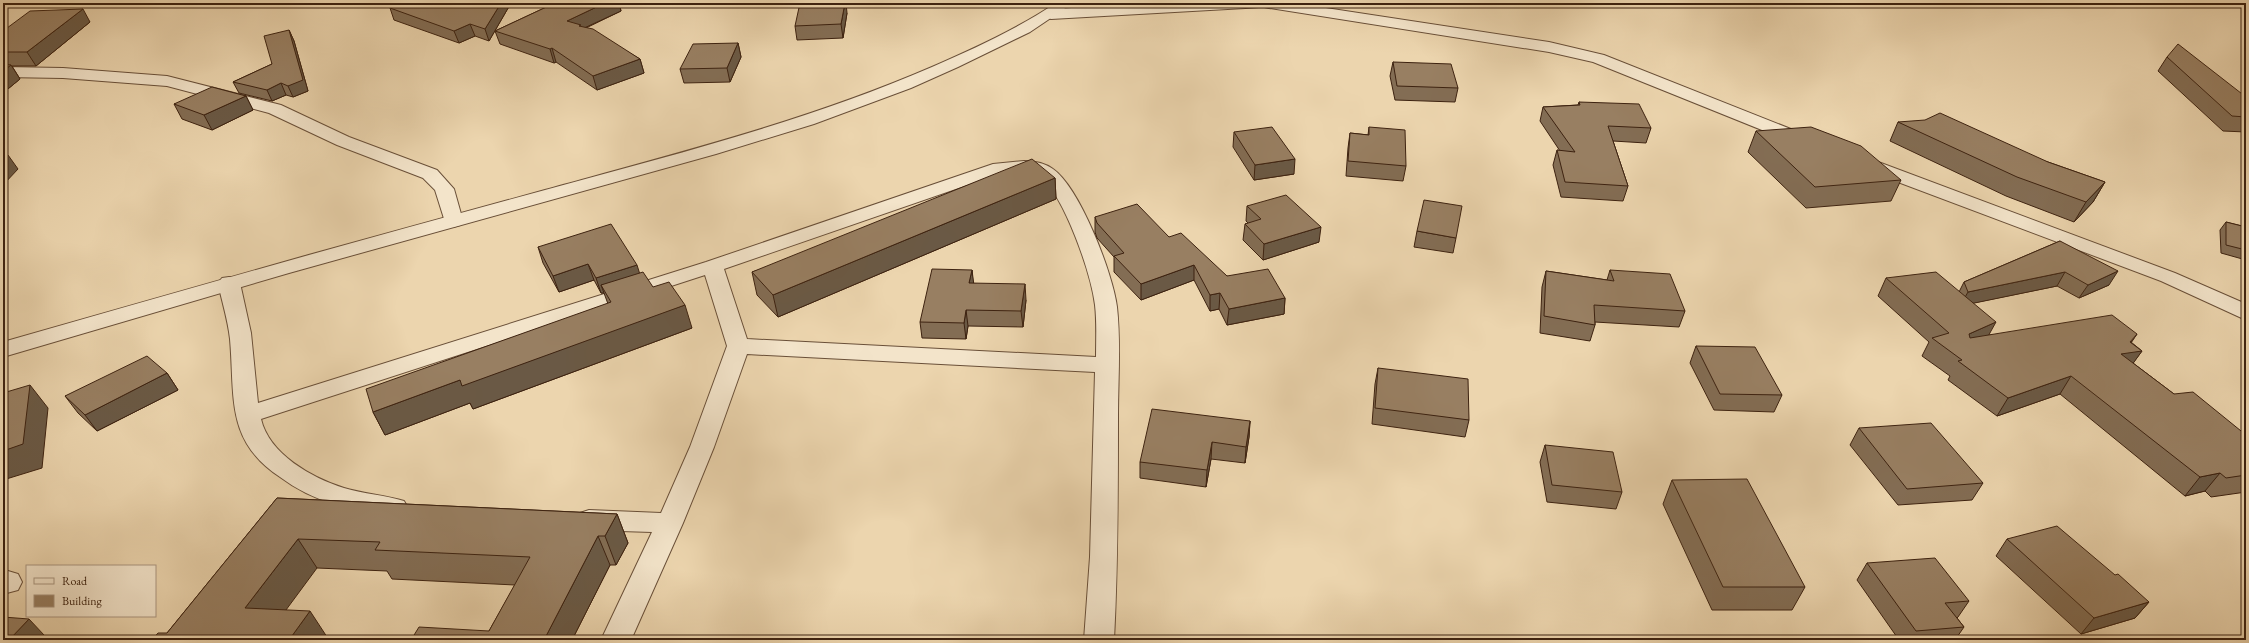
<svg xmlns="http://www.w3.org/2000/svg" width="2249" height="643" font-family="'EB Garamond',serif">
  <rect width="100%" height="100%" fill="#ecd5ae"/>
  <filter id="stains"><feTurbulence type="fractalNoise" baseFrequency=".005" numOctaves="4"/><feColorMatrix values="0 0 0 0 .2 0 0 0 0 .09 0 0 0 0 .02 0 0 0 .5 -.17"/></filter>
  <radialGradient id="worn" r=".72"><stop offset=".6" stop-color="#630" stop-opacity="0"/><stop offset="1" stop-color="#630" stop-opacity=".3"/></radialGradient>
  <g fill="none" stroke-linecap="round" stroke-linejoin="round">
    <defs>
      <g id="minor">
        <path d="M1175,3H1293L1549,42L1604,55L1811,137L1814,141L1811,145L1805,146L1799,145L1593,62L1549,52L1263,7L1051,19L1046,17L1043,14L1046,11L1051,9Z"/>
        <path d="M3,67L63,68L167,76L281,105L349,137L437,170L454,189L463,221L460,225L453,227L446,225L435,190L423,178L337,145L269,113L167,86L63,78L3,77Z"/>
        <path d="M1865,157L2175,273L2246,304V320L2161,281L1858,167L1856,163L1858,159Z"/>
        <path d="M1024,161C1033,161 1045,163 1053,169C1080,188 1113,274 1117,307C1121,343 1118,380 1118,416C1118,491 1118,565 1114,640H1084L1090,557L1095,372L747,354L714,447L683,523L631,640H601L652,532L589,530L580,527L576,520L580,513L589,510L661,513L690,447L727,346L705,275L261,419C269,454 312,478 344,488C364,494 385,495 404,501L408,508L404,515C383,521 354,510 334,504C314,498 296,489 280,477C225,441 235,396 230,339C228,320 222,302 218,283L222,278L229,277L236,278L240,283L251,333L258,403L706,262L993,164ZM1018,172C1026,172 1034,172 1041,177C1065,198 1091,273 1095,305C1097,322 1096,340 1096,357L747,339L724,269L1002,173Z"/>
        <path d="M8,571L18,574L22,582L18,590L3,594V572Z"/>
      </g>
      <path id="tertiary" d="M1056,3H1073L1030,32L958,67L911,88L814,124L716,154L289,273L3,357V342C183,290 364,239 545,190C676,154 807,121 932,67C975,48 1017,29 1056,3Z"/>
    </defs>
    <use href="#minor" stroke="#694f38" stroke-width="2"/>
    <use href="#tertiary" stroke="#694f38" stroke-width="2"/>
    <use href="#minor" fill="#f3e4ca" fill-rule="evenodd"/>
    <use href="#tertiary" fill="#f3e4ca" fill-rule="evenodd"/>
  </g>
  <g fill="#836d54" stroke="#3d2210">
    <path d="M375,3H511L489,41L475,36L459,43L394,20L390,8L392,4L377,7Z"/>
    <path d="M555,3H619L621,11L586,28L640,59L644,73L597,90L556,62L554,63L500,44L495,31Z"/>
    <path d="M697,3H742L741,5Z"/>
    <path d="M847,13L843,38L797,40L795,26Z"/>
    <path d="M90,22L36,66H12L20,79L3,93V31Z"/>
    <path d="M289,30L294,41L308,91L293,97L286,95L272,101L239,93L233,82L272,64Z"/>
    <path d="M738,43L741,57L730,82L684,83L680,69Z"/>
    <path d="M2167,57L2246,97V132L2223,131L2158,71Z"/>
    <path d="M1393,62L1458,88L1455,102L1395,100L1390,76Z"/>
    <path d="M246,96L253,110L212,130L182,119L174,104Z"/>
    <path d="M1579,102L1651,128L1646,143L1613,141L1628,186L1623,201L1561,197L1553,165L1557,150L1560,151L1540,121L1543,107L1578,105Z"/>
    <path d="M1898,122L2048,162L2105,182L2093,202L2074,222L2006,196L1890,141Z"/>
    <path d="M1369,127L1406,166L1403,181L1346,176L1348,148L1350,133L1368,135Z"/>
    <path d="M1756,131L1901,180L1891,201L1806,208L1748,152Z"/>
    <path d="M1234,132L1294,174L1254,180L1233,147Z"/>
    <path d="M1055,178L1056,199L778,317L757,295L752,272Z"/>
    <path d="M1247,206L1319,242L1263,260L1243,240L1245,224L1248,223L1246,221Z"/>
    <path d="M1095,217L1169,237L1227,276L1285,298L1284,314L1227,325L1219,309L1210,311L1194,280L1141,300L1114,272V257L1097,238L1095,232Z"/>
    <path d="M2226,222L2246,227V260L2221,253L2220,230Z"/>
    <path d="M1417,231L1456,238L1453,253L1414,247Z"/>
    <path d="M2060,241L2109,285L2079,298L2057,286L1973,303L1989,335L2131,342L2142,351L2133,363L2174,394L2246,435V492L2211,497L2205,491L2185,496L2060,394L1997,416L1948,380L1950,376L1922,356L1929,342L1878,296L1886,278L1959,292L1964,282Z"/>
    <path d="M538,247L639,273L692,328L473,409L470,403L385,435L373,412L608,304L604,293H601L594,280L559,292L543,263Z"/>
    <path d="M972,270L973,283L1026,300L1023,327L968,326L966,339L922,338L920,322Z"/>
    <path d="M1610,270L1685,311L1679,327L1595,322V325L1590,341L1540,333L1542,287L1546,271L1607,280Z"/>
    <path d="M1696,346L1782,395L1774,412L1714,410L1690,363Z"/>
    <path d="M1378,368L1469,420L1465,437L1372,424L1375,384Z"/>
    <path d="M167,373L178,390L97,431L78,413L65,396Z"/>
    <path d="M1250,421L1249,437L1245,463L1211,459L1206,487L1140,478V462Z"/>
    <path d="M1859,428L1983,483L1972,500L1898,505L1850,445Z"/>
    <path d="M1545,445L1622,492L1616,509L1547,502L1540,462Z"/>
    <path d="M1672,480L1805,587L1792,610H1712L1663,504Z"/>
    <path d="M277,498L617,514L628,543L616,565H610L572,640L489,631L515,585L392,579L387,571L317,568L167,633Z"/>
    <path d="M2007,539L2149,602L2135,618L2081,634L1996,556Z"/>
    <path d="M1867,563L1969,601L1958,617L1957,618L1964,627L1955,640H1899L1857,580Z"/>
  </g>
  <g fill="#6a5945" stroke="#3d2210">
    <path d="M375,3H399L377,7Z"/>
    <path d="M501,3H511L489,41L485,29Z"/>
    <path d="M605,3H619L621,11L582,29L567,21Z"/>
    <path d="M845,3H846L847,13L843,38L841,24Z"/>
    <path d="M83,9L90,22L36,66L27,52Z"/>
    <path d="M470,24L475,36L459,43L454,31Z"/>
    <path d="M289,30L294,41L308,91L293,97L288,86Z"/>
    <path d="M738,43L741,57L730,82L727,68Z"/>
    <path d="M552,48L556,62L554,63L550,49Z"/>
    <path d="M640,59L644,73L597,90L593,76Z"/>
    <path d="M11,65L20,79L3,93V71Z"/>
    <path d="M281,83L286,95L272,101L267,90Z"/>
    <path d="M246,96L253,110L212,130L204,115Z"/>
    <path d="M8,155L18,169L3,185V160Z"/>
    <path d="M1295,159L1294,174L1254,180L1255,165Z"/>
    <path d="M1055,178L1056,199L778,317L773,295Z"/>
    <path d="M2105,182L2093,202L2074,222L2086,202Z"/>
    <path d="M1321,227L1319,242L1263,260L1264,244Z"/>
    <path d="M588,264L594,280L559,292L553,276Z"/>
    <path d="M637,265L642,281L601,285L604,293H601L596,278Z"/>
    <path d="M1194,265V280L1141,300V284Z"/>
    <path d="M972,270L974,286L969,283Z"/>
    <path d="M2118,271L2109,285L2079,298L2088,285Z"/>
    <path d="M2065,272L2057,286L1960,306L1968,292Z"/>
    <path d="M1025,284L1026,300L1023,327L1021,311Z"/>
    <path d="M1220,293L1219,309L1210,311V295Z"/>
    <path d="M1285,298L1284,314L1227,325L1229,309Z"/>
    <path d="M685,305L692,328L473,409L470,403L385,435L373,412L460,380Z"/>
    <path d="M966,310L968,326L966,339L964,323Z"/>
    <path d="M1996,322L1986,340L1959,352L1969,334Z"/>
    <path d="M2137,334L2125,352L2142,351L2129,369L2109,372Z"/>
    <path d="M167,373L178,390L97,431L85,415Z"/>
    <path d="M2071,376L2060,394L1997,416L2008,398Z"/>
    <path d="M30,385L48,408L42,468L3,480V451Z"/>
    <path d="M1250,421L1249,437L1245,463L1246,447Z"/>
    <path d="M1212,442L1211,459L1206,487L1207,470Z"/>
    <path d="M2220,473L2205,491L2185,496L2200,477Z"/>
    <path d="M617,514L628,543L616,565L605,536Z"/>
    <path d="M598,536L610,565L572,640H544Z"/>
    <path d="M298,539L317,568L266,637L245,608Z"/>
    <path d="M2149,602L2135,618L2081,634L2094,618Z"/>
    <path d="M310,611L329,640H289Z"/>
    <path d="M29,619L44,635L40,640H9Z"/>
  </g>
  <g fill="#987f62" stroke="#3d2210">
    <path d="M392,3H501L485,29L470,24L454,31L390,8Z"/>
    <path d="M555,3H605L567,21L581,25L579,26L593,29L640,59L593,76L552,48L550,49L495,31Z"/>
    <path d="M800,3H845L841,24L795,26Z"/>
    <path d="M83,9L27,52H3V31L30,11Z"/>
    <path d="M289,30L303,80L288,86L281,83L267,90L233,82L272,64L264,36Z"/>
    <path d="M738,43L727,68L680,69L693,44Z"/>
    <path d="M2178,44L2246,97V117L2232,116L2167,57Z"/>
    <path d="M1393,62L1451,64L1458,88L1397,86Z"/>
    <path d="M3,64L11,65L3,71Z"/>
    <path d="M212,87L246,96L204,115L174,104Z"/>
    <path d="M1579,102L1639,104L1651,128L1608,126L1628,186L1565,182L1557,150L1575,152L1543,107L1580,105Z"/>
    <path d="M1940,113L2048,162L2105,182L2086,202L2017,177L1898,122L1925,120Z"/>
    <path d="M1272,127L1295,159L1255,165L1234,132Z"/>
    <path d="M1369,127L1405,130L1406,166L1348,161L1350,133L1369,135Z"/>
    <path d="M1811,127L1861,146L1901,180L1815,187L1756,131Z"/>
    <path d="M3,155H8L3,160Z"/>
    <path d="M1032,159L1055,178L773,295L752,272Z"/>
    <path d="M1286,195L1321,227L1264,244L1245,224L1261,219L1247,206Z"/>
    <path d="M1424,200L1462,206L1456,238L1417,231Z"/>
    <path d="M1137,204L1169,237L1181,233L1227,276L1268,269L1285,298L1229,309L1220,293L1210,295L1194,265L1141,284L1114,256L1124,253L1097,223L1095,217Z"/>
    <path d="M2226,222L2246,227V250L2226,245Z"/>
    <path d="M611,224L637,265L596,278L588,264L553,276L538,247Z"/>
    <path d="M2060,241L2118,271L2088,285L2065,272L1968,292L1964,282Z"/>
    <path d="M932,269L972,270L969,283L1025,284L1021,311L966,310L964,323L920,322Z"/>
    <path d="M1610,270L1670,274L1685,311L1594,305L1595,325L1544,316L1546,271L1614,281Z"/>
    <path d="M643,272L653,287L669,282L685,305L462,386L460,380L373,412L366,389L611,302L601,285Z"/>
    <path d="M1936,272L1996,322L1969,334L1970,338L2112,315L2137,334L2130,342L2142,351L2121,354L2174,394L2193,392L2246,435V475L2226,478L2220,473L2200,477L2071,376L2008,398L1958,361L1962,360L1932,338L1949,333L1886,278Z"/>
    <path d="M1696,346L1755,347L1782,395L1720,394Z"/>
    <path d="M147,356L167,373L85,415L65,396Z"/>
    <path d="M1378,368L1468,379L1469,420L1375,408Z"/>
    <path d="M30,385L23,444L3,451V393Z"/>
    <path d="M1152,409L1250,421L1246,447L1212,442L1207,470L1140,462Z"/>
    <path d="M1931,423L1983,483L1907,489L1859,428Z"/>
    <path d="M1545,445L1613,452L1622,492L1552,485Z"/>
    <path d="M1747,479L1805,587H1723L1672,480Z"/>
    <path d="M277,498L617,514L605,536H598L544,640H411L419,627L489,631L530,557L375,550L380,542L298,539L245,608L310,611L289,640H152L158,633H167Z"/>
    <path d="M2057,526L2115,575L2118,574L2149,602L2094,618L2007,539Z"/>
    <path d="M1935,558L1969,601L1945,603L1964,627L1916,631L1867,563Z"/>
    <path d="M3,617L29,619L9,640H3Z"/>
  </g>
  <rect width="2249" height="643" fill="none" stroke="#ecd5ae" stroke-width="16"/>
  <rect x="4" y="4" width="2241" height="635" fill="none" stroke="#3d2210" stroke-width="2"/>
  <rect x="8" y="8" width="2233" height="627" fill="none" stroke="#3d2210"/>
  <rect x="26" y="565" width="130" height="52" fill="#f3e4ca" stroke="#aa9680"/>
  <rect x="34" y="578" width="20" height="6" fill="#f3e4ca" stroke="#aa9680"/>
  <text x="62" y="585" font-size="12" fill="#3d2210">Road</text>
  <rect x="34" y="595" width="20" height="12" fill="#987f62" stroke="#aa9680"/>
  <text x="62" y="605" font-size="12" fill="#3d2210">Building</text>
  <rect width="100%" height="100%" filter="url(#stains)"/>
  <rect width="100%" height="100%" fill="url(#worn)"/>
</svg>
